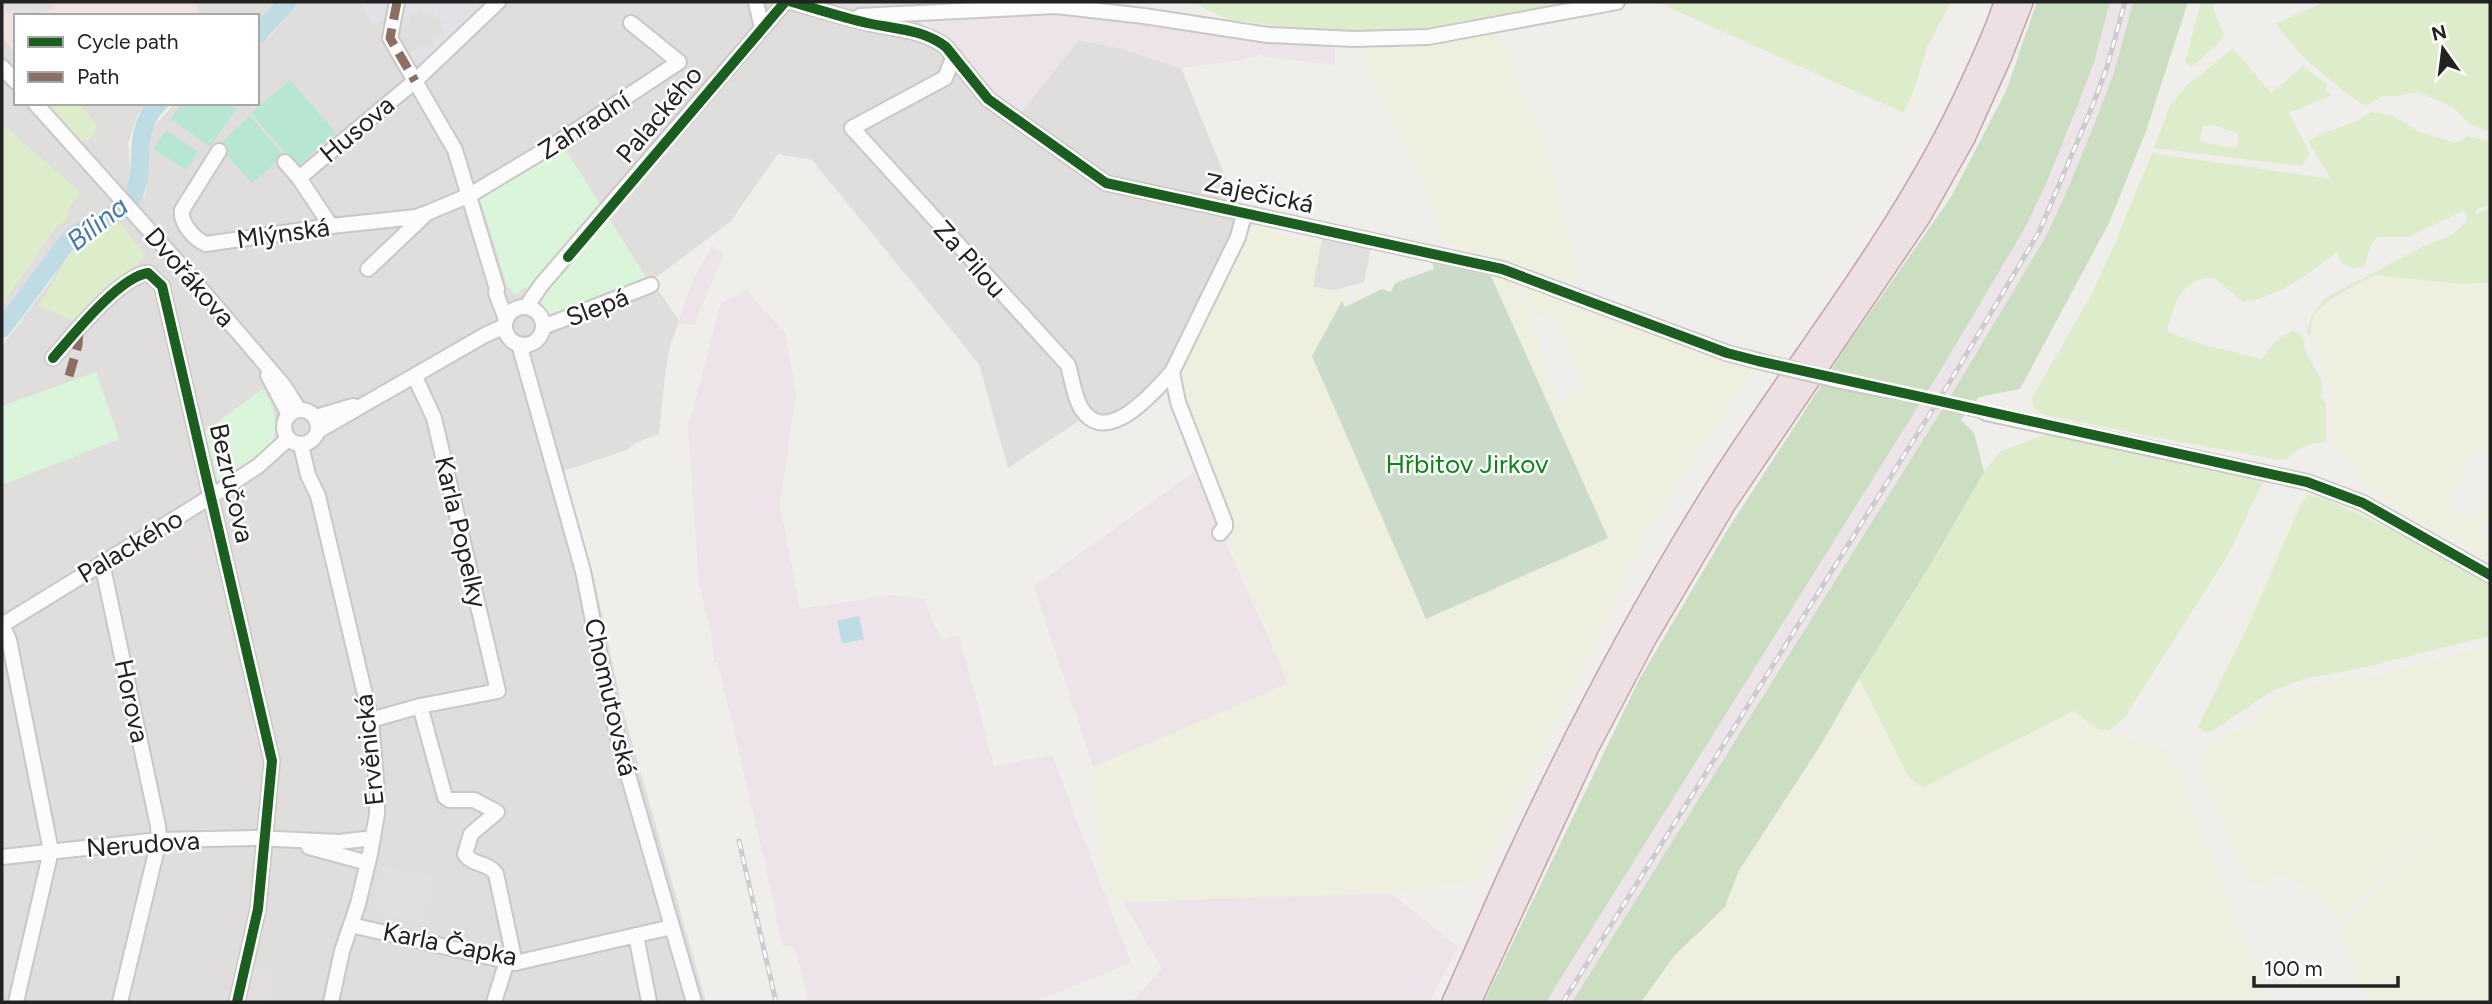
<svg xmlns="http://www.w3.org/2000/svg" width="2492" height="1004" font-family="Figtree,sans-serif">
  <rect width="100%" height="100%" fill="#f0eeeb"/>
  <g fill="#dfdedc" fill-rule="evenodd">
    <path d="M2,2H280L257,23V16H16V103H150L138,114L128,143L131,180L125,198L121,204L62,234L36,273L2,317Z"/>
    <path d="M300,2H1029L907,11L956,53L1079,40L1123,49L1181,68L1235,201L1253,208L1254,221L1177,375L1122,424L1100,431L1082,419L1008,468L979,364L812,160L778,154L730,222L650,282L655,285L679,321L670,346L665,375L659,434L635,443L627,450L564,471L593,574L623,710L706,1002H2V346L53,278L66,254L76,243L83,242L115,226L133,210L146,193V146L149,132L175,103H257V44L270,36ZM563,146L649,282L547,323L526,286L515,294L507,285Z"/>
  </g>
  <path fill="#f1e3e1" d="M2,2H196L199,16H16V55L2,37Z"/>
  <g fill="#ede4e9">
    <path d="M2110,2H2133L2115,69L2100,110L2066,193L2046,236L1958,384L1572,1002H1546L1939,373L2026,226L2046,184L2079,102L2093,62Z"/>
    <path d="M1029,9L1335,42V65L1268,57L1260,54L1243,60L1181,68L1123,49L1079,40L1020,114L982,83L928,24L926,17Z"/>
    <path d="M712,246L724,254L694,325L678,324L692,281Z"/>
    <path d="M746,290L785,333L796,391L780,506L800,609L891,595L924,599L941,640L959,635L994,766L1052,755L1131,963L1033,1002H808L795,947L782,945L766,867L718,663H714L711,633L699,584L688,427L721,303Z"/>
    <path d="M1194,472L1289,683L1093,767L1034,586Z"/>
    <path d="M1391,893L1458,947L1430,1002H1125L1135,998L1162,969L1123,902Z"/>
  </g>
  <g fill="#efefdf">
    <path d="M1495,29L1539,130L1561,206L1580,284L1440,241V228L1424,184L1375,86V83L1364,58L1362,52L1370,46Z"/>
    <path d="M1253,228L1321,244L1313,287L1335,292L1338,286L1346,288L1348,292L1350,297L1342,301L1312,356L1607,538L1491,276L1510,279L1512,283L1542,346L1536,349L1560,403L1586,391L1553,312L1535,319L1519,282L1701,352L1756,370L1694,459L1655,520L1617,589L1619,594L1478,880L1391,893L1123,902V899L1109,897L1089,769L1288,683L1227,538L1235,532L1206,467L1184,404L1181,383L1187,357L1242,241L1245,242Z"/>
    <path d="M2380,274L2490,287V328L2484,345L2490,349V460L2483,449H2473L2466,458L2459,482L2446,502L2468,519L2476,516L2490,495V513L2478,528L2483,537L2490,539V560L2461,546L2374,492L2359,478L2333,443L2328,412L2332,401V389L2316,354L2310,327L2317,314L2367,280Z"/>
    <path d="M2307,490L2353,506L2405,535L2349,511L2249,624L2220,682L2300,499Z"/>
    <path d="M2490,645V887L2437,828L2335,921L2312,893L2287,877L2281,875L2257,887L2246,883L2198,765L2202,751L2217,738L2251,725L2263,709L2273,700L2298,688L2338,679L2372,677Z"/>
    <path d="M1858,678L1908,776L1922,788L2075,712L2097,729L2166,749L2178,769L2261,985L2260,1002H1641L1674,956L1725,907L1738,872L1822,743Z"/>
    <path d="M2436,830L2490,889V1002H2371L2337,930Z"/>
  </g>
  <g fill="#ddeccb" fill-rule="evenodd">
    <path d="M1192,2H1578L1417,33L1354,37L1350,32L1288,27L1227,19Z"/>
    <path d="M1657,2H1951L1927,47L1914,90L1904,113Z"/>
    <path d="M2201,2H2218L2214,4L2213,9L2224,34L2223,39L2191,67L2185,62Z"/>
    <path d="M2326,2H2490V131L2470,125L2453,107L2418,92L2397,96H2383L2368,105H2363C2332,82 2297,57 2276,23Z"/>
    <path d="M2233,48L2271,93L2303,66L2327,85L2326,91L2332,95L2289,113L2310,154L2301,166L2154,148L2170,106L2185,87ZM2211,125L2238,133L2239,145L2233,148L2205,143L2200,139L2203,126Z"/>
    <path d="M43,103H78L96,123L95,134L88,140H76Z"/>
    <path d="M2370,112L2391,115L2420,132L2455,143L2469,136L2490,142V204L2476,210V214L2490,208L2488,223L2490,224V283L2461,284L2375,275C2358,285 2314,302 2311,325C2310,330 2311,336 2312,341L2307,331L2312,315L2325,298L2422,247L2452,235L2467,221L2465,210L2408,237H2377L2371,245L2365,265C2352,272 2341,266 2337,252C2308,274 2280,297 2244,302L2214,278C2183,277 2175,301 2168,327V332L2208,346L2262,359C2271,346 2278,337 2293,331L2302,336L2307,355L2322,381L2321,397L2326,403V441C2316,443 2305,445 2296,451C2290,455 2289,459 2281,460C2201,447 2123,430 2044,415L2033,408L2032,398L2091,295L2112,250L2152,153L2331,179L2308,141C2327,128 2353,128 2370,112Z"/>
    <path d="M5,126L81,193L68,209L67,220L57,226L2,305V129Z"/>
    <path d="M119,222L146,255L77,322L39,306L71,250Z"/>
    <path d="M2047,434L2109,446L2263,482L2228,555L2125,717L2109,731L2097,729L2074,711L1922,788L1908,776L1859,678L1932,562L1984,472L2001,451Z"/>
    <path d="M2308,496L2325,499L2371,520L2424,546L2468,573L2490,580V636L2361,668L2304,679L2272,691L2212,731L2206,732L2198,727L2249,624L2301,504Z"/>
  </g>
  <g fill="#cbdec1">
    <path d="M2037,2H2110L2094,62L2079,102L2046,184L2026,226L1939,373L1546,1002H1484L1640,678L1728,529L1848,344L1951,197L2006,91Z"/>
    <path d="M2133,2H2188L2146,131L2109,223L2020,389L1979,397L1961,420L1974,433L1984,472L1932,562L1859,678L1822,743L1738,872L1725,907L1674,956L1641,1002H1572L1958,384L2046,236L2066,193L2100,110L2115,69Z"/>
  </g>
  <path fill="#cadbca" d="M1432,263L1491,276L1608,538L1426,619L1312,356L1342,301L1345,307L1382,289L1391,292L1395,283L1434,269Z"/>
  <g fill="#daf5da">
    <path d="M563,146L649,282L547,323L526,286L515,295L507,285L479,196Z"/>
    <path d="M96,372L119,439L2,485V406Z"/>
    <path d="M263,389C276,407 278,425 272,447L218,481L205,431Z"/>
  </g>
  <g fill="#b7e6d2">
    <path d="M290,80L336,133L297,167L251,113Z"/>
    <path d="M182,103H228L236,109L210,147L171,119Z"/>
    <path d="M250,116L284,156L252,183L218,145Z"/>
    <path d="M166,130L198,152L186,170L154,149Z"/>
  </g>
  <g fill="#e0dfde">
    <path d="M2,2H57L53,3L54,9L24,16H17L14,11L8,14Z"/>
    <path d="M1322,239L1371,248L1364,282L1335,290L1313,287Z"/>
    <path d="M383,866L434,877L424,923L373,913Z"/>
    <path d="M251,966L273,970L267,1002H244Z"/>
  </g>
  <path fill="#e2e1e5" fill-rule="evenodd" d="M360,2H489L490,10L409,86L398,68L399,60L380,36L389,29L383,19L373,26ZM419,10L426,18L432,12L435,17H439L440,22H443L440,26L444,31L432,37L435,42L433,47H428L424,42L421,45L422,47L419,46L415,52L413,50L407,55L404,52L405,47L402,43L396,41L395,33L412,20L409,17Z"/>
  <path fill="#bfdbe3" d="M859,616L864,639L842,644L837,621Z"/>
  <path fill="#dedddd" d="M121,176L147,204L123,224L100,200Z"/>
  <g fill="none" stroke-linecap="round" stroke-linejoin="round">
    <g stroke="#bfdbe3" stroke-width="18">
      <path d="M257,35L288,2"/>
      <path d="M2,329L71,237C89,224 111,220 127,204C153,177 125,136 159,103"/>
    </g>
    <path stroke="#c7c5c3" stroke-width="14" stroke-dasharray="14 7" stroke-linecap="butt" d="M1886,390L1986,413"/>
    <defs>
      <g id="minor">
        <path d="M397,2L390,38L455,150L497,289L496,293L506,319"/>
        <path d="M756,2L762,28"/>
        <path d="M792,2C817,9 841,17 867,23C894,29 923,29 946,47L988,99L1106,183L1502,269L1727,353L1758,361"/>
        <path d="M860,16L1056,6L1144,16L1268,35L1354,39L1428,37L1617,2"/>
        <path d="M954,56L945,78L852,128L1068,365C1072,379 1074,396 1081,408C1106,449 1154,392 1172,372"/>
        <path d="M2,67L16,82"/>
        <path d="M35,103L183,268L284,386L299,410"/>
        <path d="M219,151L182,210C180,223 194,239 206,244L331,226L416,217L427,213L470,195L560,141L679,62L631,23"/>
        <path d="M285,162L299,178L331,226"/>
        <path d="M299,178L415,81L498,2"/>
        <path d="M368,269L425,215"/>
        <path d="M526,307L542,284L785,2"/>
        <circle cx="524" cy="326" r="19"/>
        <path d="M543,327L651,285"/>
        <path d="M519,344L583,571L611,711L624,761L694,1002"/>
        <path d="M53,358C73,335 119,277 148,273L162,286L272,761L258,909L237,1002"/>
        <path d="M268,375L289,415"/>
        <path d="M1841,381L1886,390"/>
        <circle cx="301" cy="427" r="17"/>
        <path d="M1986,413L2307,482L2363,503L2490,575"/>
        <path d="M316,417L353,406"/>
        <path d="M318,431L485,335L505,326"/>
        <path d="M301,445L308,475L318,496L371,720L377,792V814L370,854L358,904L342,951L331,1002"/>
        <path d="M1220,533L1225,527V523L1178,402L1172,372L1238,237L1244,214"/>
        <path d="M102,563L158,826L159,840L120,1002"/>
        <path d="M2,625L9,640L51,851L16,1002"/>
        <path d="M2,625L212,496L258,466L288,439"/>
        <path d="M420,706L445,797L449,800H474L497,812L471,834L465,854C472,866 489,862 496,874L515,963"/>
        <path d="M371,720L420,706L498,691L434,418L415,377"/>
        <path d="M309,847L368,863"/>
        <path d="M2,857L159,840L255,838L339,842L373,838"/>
        <path d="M351,925L515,963L672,927"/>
        <path d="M636,935L649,1002"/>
        <path d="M494,1002L507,961"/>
      </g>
      <g id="highway">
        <path d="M1453,1002C1476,952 1497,900 1521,850C1578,728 1641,609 1712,495C1799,357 1905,231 1972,82C1984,56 1997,29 2005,2"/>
        <path d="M1470,1002L1588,747L1645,639L1726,502L1920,216L1964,138L2001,56L2022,2"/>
      </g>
    </defs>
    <use href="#minor" stroke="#c9c8c7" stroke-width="18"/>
    <use href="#highway" stroke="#c5a2ac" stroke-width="24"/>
    <use href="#minor" stroke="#fdfcfc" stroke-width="14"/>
    <use href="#highway" stroke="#ece0e2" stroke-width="21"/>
    <defs>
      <g id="rail">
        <path d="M739,841L776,1002"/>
        <path d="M1563,1002L1951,380L2039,232L2092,107L2107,67L2125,2"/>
      </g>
    </defs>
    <use href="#rail" stroke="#ccc" stroke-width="5"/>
    <use href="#rail" stroke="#fff" stroke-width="2.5" stroke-dasharray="8" stroke-linecap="butt"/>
    <defs>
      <path id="minor-bridge" d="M1758,361L1841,381"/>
    </defs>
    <use href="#minor-bridge" stroke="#c9c8c7" stroke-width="18" stroke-linecap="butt"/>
    <use href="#minor-bridge" stroke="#fdfcfc" stroke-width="14"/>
    <g stroke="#8d6e63" stroke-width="9" stroke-dasharray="18 9" stroke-linecap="butt">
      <path d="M397,2L390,38L415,81"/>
      <path d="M69,376L78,345L79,330"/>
    </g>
    <defs>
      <g id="cycleway">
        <path d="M792,2C817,9 841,17 867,23C894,29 923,29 946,47L988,99L1106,183L1502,269L1727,353L1758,361L2307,482L2363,503L2490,575"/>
        <path d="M568,257L785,2"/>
        <path d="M53,358C73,335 119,277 148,273L162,286L272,761L258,909L237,1002"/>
      </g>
    </defs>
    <use href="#cycleway" stroke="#fff" stroke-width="15"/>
    <use href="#cycleway" stroke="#1b5e20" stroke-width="10"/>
  </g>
  <g text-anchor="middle" stroke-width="5" stroke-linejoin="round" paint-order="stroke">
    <g font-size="26" fill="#222" stroke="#fff">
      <text transform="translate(659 114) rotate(-50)" y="9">Palackého</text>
      <text transform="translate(584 125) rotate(-33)" y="9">Zahradní</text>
      <text transform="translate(357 129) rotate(-40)" y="9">Husova</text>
      <text transform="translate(1259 193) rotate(12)" y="9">Zaječická</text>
      <text transform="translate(283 233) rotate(-8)" y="9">Mlýnská</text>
      <text transform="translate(970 259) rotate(48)" y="9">Za Pilou</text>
      <text transform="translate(190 277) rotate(49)" y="9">Dvořákova</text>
      <text transform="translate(597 307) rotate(-21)" y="9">Slepá</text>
      <text transform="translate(232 483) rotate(77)" y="9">Bezručova</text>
      <text transform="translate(461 532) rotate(77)" y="9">Karla Popelky</text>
      <text transform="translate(130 546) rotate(-31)" y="9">Palackého</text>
      <text transform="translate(611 697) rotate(77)" y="9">Chomutovská</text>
      <text transform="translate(132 701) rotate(78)" y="9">Horova</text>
      <text transform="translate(369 750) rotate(-96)" y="9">Ervěnická</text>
      <text transform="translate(143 844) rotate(-4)" y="9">Nerudova</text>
      <text transform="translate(450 944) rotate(11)" y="9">Karla Čapka</text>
    </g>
    <g font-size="26" fill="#0c8416" stroke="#fff">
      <text x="1467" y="473">Hřbitov Jirkov</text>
    </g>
    <g font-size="28" font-style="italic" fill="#4a7aab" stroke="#fff">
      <text transform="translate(97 223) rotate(-38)" y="10">Bílina</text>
    </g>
  </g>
  <rect width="2492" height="1004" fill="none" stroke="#222222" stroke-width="7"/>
  <rect x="14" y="14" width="245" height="91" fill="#ffffff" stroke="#a7a7a7" stroke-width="2"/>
  <rect x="28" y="37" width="35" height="10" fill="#1b5e20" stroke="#a7a7a7" stroke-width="2"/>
  <text x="77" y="49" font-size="21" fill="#222222">Cycle path</text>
  <rect x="28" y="72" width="35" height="10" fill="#8d6e63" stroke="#a7a7a7" stroke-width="2"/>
  <text x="77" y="84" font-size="21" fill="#222222">Path</text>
  <g transform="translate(2443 49) rotate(346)" stroke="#ffffff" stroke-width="5" paint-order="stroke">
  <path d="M0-5L12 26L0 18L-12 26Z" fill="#222222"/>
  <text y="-10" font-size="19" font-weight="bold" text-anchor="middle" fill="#222222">N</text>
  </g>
  <path d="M2254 976v10h144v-10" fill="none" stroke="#222222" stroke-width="3.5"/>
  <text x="2264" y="976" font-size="21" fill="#222222" stroke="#ffffff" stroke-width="5" paint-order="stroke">100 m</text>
</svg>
